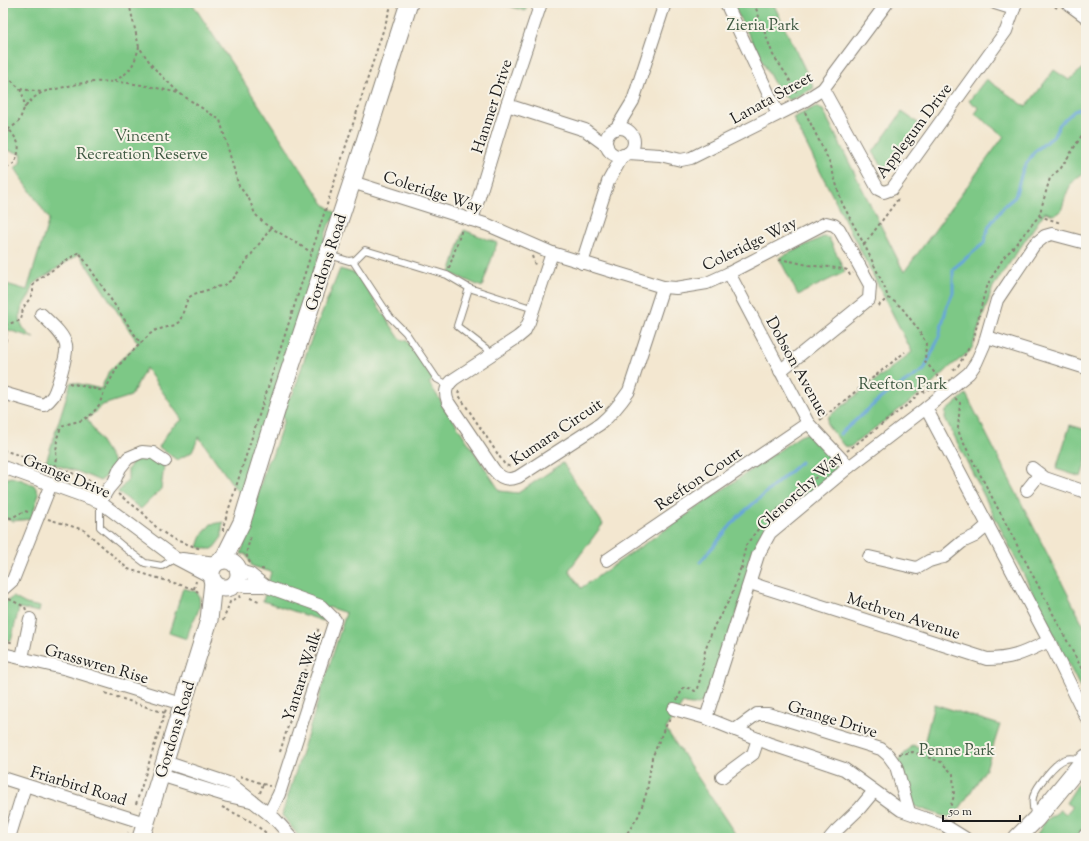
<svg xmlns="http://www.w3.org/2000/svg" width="1089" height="841" font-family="'Sorts Mill Goudy',serif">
  <rect width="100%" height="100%" fill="#f7f3e8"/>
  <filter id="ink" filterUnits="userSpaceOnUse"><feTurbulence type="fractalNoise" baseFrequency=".025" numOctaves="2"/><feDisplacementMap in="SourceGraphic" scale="8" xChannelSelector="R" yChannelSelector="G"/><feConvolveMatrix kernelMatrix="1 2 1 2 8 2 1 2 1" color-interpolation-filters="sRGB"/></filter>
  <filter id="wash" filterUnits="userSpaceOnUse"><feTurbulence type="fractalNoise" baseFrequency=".012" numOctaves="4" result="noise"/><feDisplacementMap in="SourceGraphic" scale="16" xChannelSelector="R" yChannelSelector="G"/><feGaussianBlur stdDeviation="0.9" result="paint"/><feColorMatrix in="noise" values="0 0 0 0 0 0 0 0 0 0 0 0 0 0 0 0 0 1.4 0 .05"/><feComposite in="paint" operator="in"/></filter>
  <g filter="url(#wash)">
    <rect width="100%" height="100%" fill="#f3e7d0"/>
    <g fill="#7dc886" stroke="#4c7251">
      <path d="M3,3H192L324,204L336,213L333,221L329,224L276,390L246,499L235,488L199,437L192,452L177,460L159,447L170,429L182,420L146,368L131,396L103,405L87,419L115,464L108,475L100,481L79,472L46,462L71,382L101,389L109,371L138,343L79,254L41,279L32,286C31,297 27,297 23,306C16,318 22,331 34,338L8,330L3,319V283L27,290L49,219L15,168L20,163L22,154L3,149Z"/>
      <path d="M500,3H528L525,11Z"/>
      <path d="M732,3H773L814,88L790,100L779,93Z"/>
      <path d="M1086,66V172C1068,181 1067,193 1061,211L1054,215L1045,212L993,287L972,348L968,353L951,366L929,387L850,447L844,446L827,424L828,417L912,352L793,118L815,107L823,110L904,272L1004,136L975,114L979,108L969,101L986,79L1026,107L1054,70L1069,80Z"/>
      <path d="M902,112L921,125L890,166L883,167L873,152Z"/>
      <path d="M464,230L497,243L482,287L450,273Z"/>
      <path d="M823,237L829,238L845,272L798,295L779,258Z"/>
      <path d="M340,269L357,274L400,339L407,341L433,380L429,383L500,491L518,493L563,463L603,524L569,570L581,588L800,436L808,433C820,440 830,455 836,467L830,477L765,532L707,699C698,705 694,707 683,703L666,729L738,838H300L282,815L346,613L328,607L323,621L263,601L271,572L252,566L246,554H241L267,462L272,456L284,420L282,417L287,400L293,394L309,345Z"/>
      <path d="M966,394L1086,630V699L945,418L946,411Z"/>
      <path d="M1070,425L1086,430V461L1081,477L1056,469Z"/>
      <path d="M152,455L164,466L161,489L141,509L118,492L128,480V469L135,459Z"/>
      <path d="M11,477L22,480L34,485L39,494L31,519L12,521L3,518V480Z"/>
      <path d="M224,522L222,527V537L213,549H206L198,547L202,535L211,524Z"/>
      <path d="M183,588L197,592C204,606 196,614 191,626C189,630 188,635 187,639L169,633Z"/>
      <path d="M13,597L26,604L40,607L39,612L19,608L11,641L3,640V604Z"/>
      <path d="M934,704L1000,725L986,769L954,817H946L914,806L907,782L898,761L912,745L923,748Z"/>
      <path d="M1086,771V826L1077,838H1035L1045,821L1061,810L1066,814L1072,807L1066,803Z"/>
    </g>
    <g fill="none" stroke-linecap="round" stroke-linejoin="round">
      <g stroke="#68a6da" stroke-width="3">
        <path d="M840,434L881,398L924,370L938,340L947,306L953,293V269L984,243L989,226L1004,206L1015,197L1023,169L1035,151L1053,137L1060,124L1074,111L1086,107"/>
        <path d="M700,562L738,517L801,462"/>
      </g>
    </g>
  </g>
  <g filter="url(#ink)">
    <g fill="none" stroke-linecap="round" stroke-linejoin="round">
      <defs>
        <g id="lane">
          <path d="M329,255L349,261L355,260L365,250L447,275L469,288L534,309"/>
          <path d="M353,261L390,317L406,333L437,379L448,385"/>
          <path d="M469,288L457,326L493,354"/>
          <path d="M100,502V527L125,548L145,563L162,566L175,558"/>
          <path d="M1035,816C1033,810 1032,804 1033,797C1036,787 1055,762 1066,759C1071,757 1077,759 1082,760"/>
        </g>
        <g id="street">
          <path d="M726,3L778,114"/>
          <path d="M995,3L1014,9"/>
          <path d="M1067,3L1086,17"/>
          <path d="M823,89L878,189L884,192L892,189L1006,31L1016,3"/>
          <path d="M507,105L585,130L607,146"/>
          <circle cx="620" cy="142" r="14"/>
          <path d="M616,129L633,101L665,3"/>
          <path d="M628,153L660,155L681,160L691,158L801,103L823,89L887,3"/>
          <path d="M352,182L488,225L552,253L663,287L676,288L707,283L729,273L818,227L826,223L834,225L839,229L870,285L869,299L780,371"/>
          <path d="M472,220L507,105L541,3"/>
          <path d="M552,253L529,322L524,332L518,337L454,379C446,386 444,392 448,402L494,470C501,479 508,481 518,477L600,424C612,414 620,404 629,391L663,287"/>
          <path d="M582,263L608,182L623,155"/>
          <path d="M729,273L808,423L849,467"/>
          <path d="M987,337L1086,368"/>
          <path d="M3,393L44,405C48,402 50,400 53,396C57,389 68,353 66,345C63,333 50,323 41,314"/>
          <path d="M926,408L1049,641L1086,717"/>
          <path d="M3,467L100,502L175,558L211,577"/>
          <path d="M1032,468L1045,478L1086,492"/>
          <path d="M1027,490L1039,475"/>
          <path d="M100,502L108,489L114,482L120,468L128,458L142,452L153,453L165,461"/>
          <path d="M869,557L917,568L929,561L939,558L944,557L962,542L975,536L988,525"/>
          <path d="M182,559L216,563"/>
          <path d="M607,560L808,423"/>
          <path d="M239,571L250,574L265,586L321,606L335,620L279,794L269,814"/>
          <path d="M750,583L987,659C1014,659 1025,652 1049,641"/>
          <path d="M235,584L246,586H265"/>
          <path d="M3,589L13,580L51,484"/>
          <path d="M3,654L67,669L182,704"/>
          <path d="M22,658L30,619"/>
          <path d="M674,709L706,718L770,744L844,769L901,810L944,825L965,838"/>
          <path d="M706,718L758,555L770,533L849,467L926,408L969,373L976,363L984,345L997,300L1034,245L1045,236L1052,234L1086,243"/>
          <path d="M735,730L757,714H768L881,749L888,755L896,766L909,812"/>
          <path d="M165,762L231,784L275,819L292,838"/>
          <path d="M160,775L228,796L251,801"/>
          <path d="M722,777L753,754L758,739"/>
          <path d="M3,778L145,823"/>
          <path d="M9,838L25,786"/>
          <path d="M830,838L836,831L860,808L874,791"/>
          <path d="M1083,838L1086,834"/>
        </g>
        <g id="secondary">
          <circle cx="225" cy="574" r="14"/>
          <path d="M223,560L242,522L278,405L352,182L409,3"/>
          <path d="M141,838L209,620L213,582"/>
          <path d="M1017,838L1036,819L1086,758"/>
        </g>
      </defs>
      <use href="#lane" stroke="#888276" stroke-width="8"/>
      <use href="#street" stroke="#888276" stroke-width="14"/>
      <use href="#secondary" stroke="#888276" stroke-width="19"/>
      <g stroke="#888276" stroke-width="2" stroke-dasharray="3 3" stroke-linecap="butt">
        <path d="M129,3L139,47L153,67L179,93L220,120L237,180L239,186L249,199L255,214L265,224L311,252"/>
        <path d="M754,3L773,55L788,77L797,94"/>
        <path d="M1050,3L1057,8"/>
        <path d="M3,72L20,89L42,92"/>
        <path d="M114,81C131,72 134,65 139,47"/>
        <path d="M20,89L23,96L25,108"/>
        <path d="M805,112L830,163L842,203L866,248L885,288L888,298L895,302L902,308L918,329L926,343L925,361L942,382"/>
        <path d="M3,133C8,129 15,126 19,121C21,117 22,113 24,109C29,101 38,93 47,91C62,88 77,83 93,82C122,80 150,86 178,93"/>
        <path d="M3,144L9,129C20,144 21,145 15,163L5,169L3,177"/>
        <path d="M459,204L464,201L466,198"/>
        <path d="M1039,216L1061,223"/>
        <path d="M864,245L898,199"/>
        <path d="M532,256L535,265"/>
        <path d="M779,260C792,260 803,265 815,266C826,267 836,267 847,270L850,275L853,273"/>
        <path d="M449,268L462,229"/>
        <path d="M878,306L888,298"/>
        <path d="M3,321C9,331 6,341 3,352"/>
        <path d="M5,325L21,320L23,308L33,294V286L36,281L79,252L141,344"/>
        <path d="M973,341L984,295L989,282L1004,257L1010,251L1039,216L1050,178L1061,168L1086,129"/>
        <path d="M953,370L958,366L970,346"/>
        <path d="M69,383L104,391"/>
        <path d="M459,391L458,394L505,465L512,467"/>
        <path d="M955,398L960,403L958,428L960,436L1086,677"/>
        <path d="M820,420L905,352"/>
        <path d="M3,450L65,470L98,484"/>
        <path d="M847,451L911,402L918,394L931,388"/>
        <path d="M53,473L56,458L57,438L60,430L64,425L83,420L92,414L99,405L104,392L118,366L150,334L156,330L175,325L180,321L188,298L194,294L224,285L233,279L271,228"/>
        <path d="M118,494L142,512L158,529L173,539L201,549"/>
        <path d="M3,516L11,518L25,511L28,512"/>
        <path d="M48,519L84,530L128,569L194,589L198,592"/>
        <path d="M223,531V527L392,3"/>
        <path d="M250,563L246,554L251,535"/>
        <path d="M743,568L741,567L746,545L759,528L770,516L832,464"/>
        <path d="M261,569L267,570"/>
        <path d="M194,589L196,581"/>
        <path d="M250,598L259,601"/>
        <path d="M9,599L25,607L26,610"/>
        <path d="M3,603L8,599"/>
        <path d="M223,621L230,602L241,596"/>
        <path d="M3,640L14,643"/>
        <path d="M105,693L165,713"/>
        <path d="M677,700L683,688H689L695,691L698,689L705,651L714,626L731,597L741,567"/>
        <path d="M280,752L319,627"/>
        <path d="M899,754L913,752L941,762L953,774L954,796L947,816"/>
        <path d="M240,776L269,786V785"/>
        <path d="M260,793L263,784"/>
        <path d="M136,804L166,709"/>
        <path d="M222,807L250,821L273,838"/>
        <path d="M126,838L128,832"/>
        <path d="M624,838L639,815L647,791L652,758L664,729L670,719"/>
      </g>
      <use href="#lane" stroke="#fff" stroke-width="6"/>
      <use href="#street" stroke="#fff" stroke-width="12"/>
      <use href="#secondary" stroke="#fff" stroke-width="17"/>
    </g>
  </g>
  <g text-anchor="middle" stroke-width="4" stroke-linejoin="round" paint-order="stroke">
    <g font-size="16" fill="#3e5841" stroke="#f7f3e8">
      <text x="763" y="30">Zieria Park</text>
      <text x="142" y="141">Vincent<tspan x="142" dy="18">Recreation Reserve</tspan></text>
      <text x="903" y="389">Reefton Park</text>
      <text x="957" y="755">Penne Park</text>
    </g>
    <g font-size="16" fill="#1c1c1c" stroke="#f7f3e8">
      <text transform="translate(771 97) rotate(-29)" y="6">Lanata Street</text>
      <text transform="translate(491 106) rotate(-72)" y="6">Hanmer Drive</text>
      <text transform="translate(913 130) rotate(-53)" y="6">Applegum Drive</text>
      <text transform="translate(433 191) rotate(18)" y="6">Coleridge Way</text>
      <text transform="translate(749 243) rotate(-26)" y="6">Coleridge Way</text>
      <text transform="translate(325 262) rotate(-72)" y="6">Gordons Road</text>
      <text transform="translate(798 366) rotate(61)" y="6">Dobson Avenue</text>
      <text transform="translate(556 431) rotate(-34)" y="6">Kumara Circuit</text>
      <text transform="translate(67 475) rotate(22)" y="6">Grange Drive</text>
      <text transform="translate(698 478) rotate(-34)" y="6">Reefton Court</text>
      <text transform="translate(799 490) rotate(-42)" y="6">Glenorchy Way</text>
      <text transform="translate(904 615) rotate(18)" y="6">Methven Avenue</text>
      <text transform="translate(97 663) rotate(16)" y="6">Grasswren Rise</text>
      <text transform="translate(301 676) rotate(-72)" y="6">Yantara Walk</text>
      <text transform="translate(833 718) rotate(17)" y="6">Grange Drive</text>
      <text transform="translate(174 729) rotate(-73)" y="6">Gordons Road</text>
      <text transform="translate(79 785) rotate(17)" y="6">Friarbird Road</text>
    </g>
  </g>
  <rect width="1089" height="841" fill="none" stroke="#f7f3e8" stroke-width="16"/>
  <path d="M943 815v6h77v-6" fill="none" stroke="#1c1c1c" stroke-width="2"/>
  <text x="949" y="815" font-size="12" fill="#1c1c1c" stroke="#f7f3e8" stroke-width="3" paint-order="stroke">50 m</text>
</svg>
